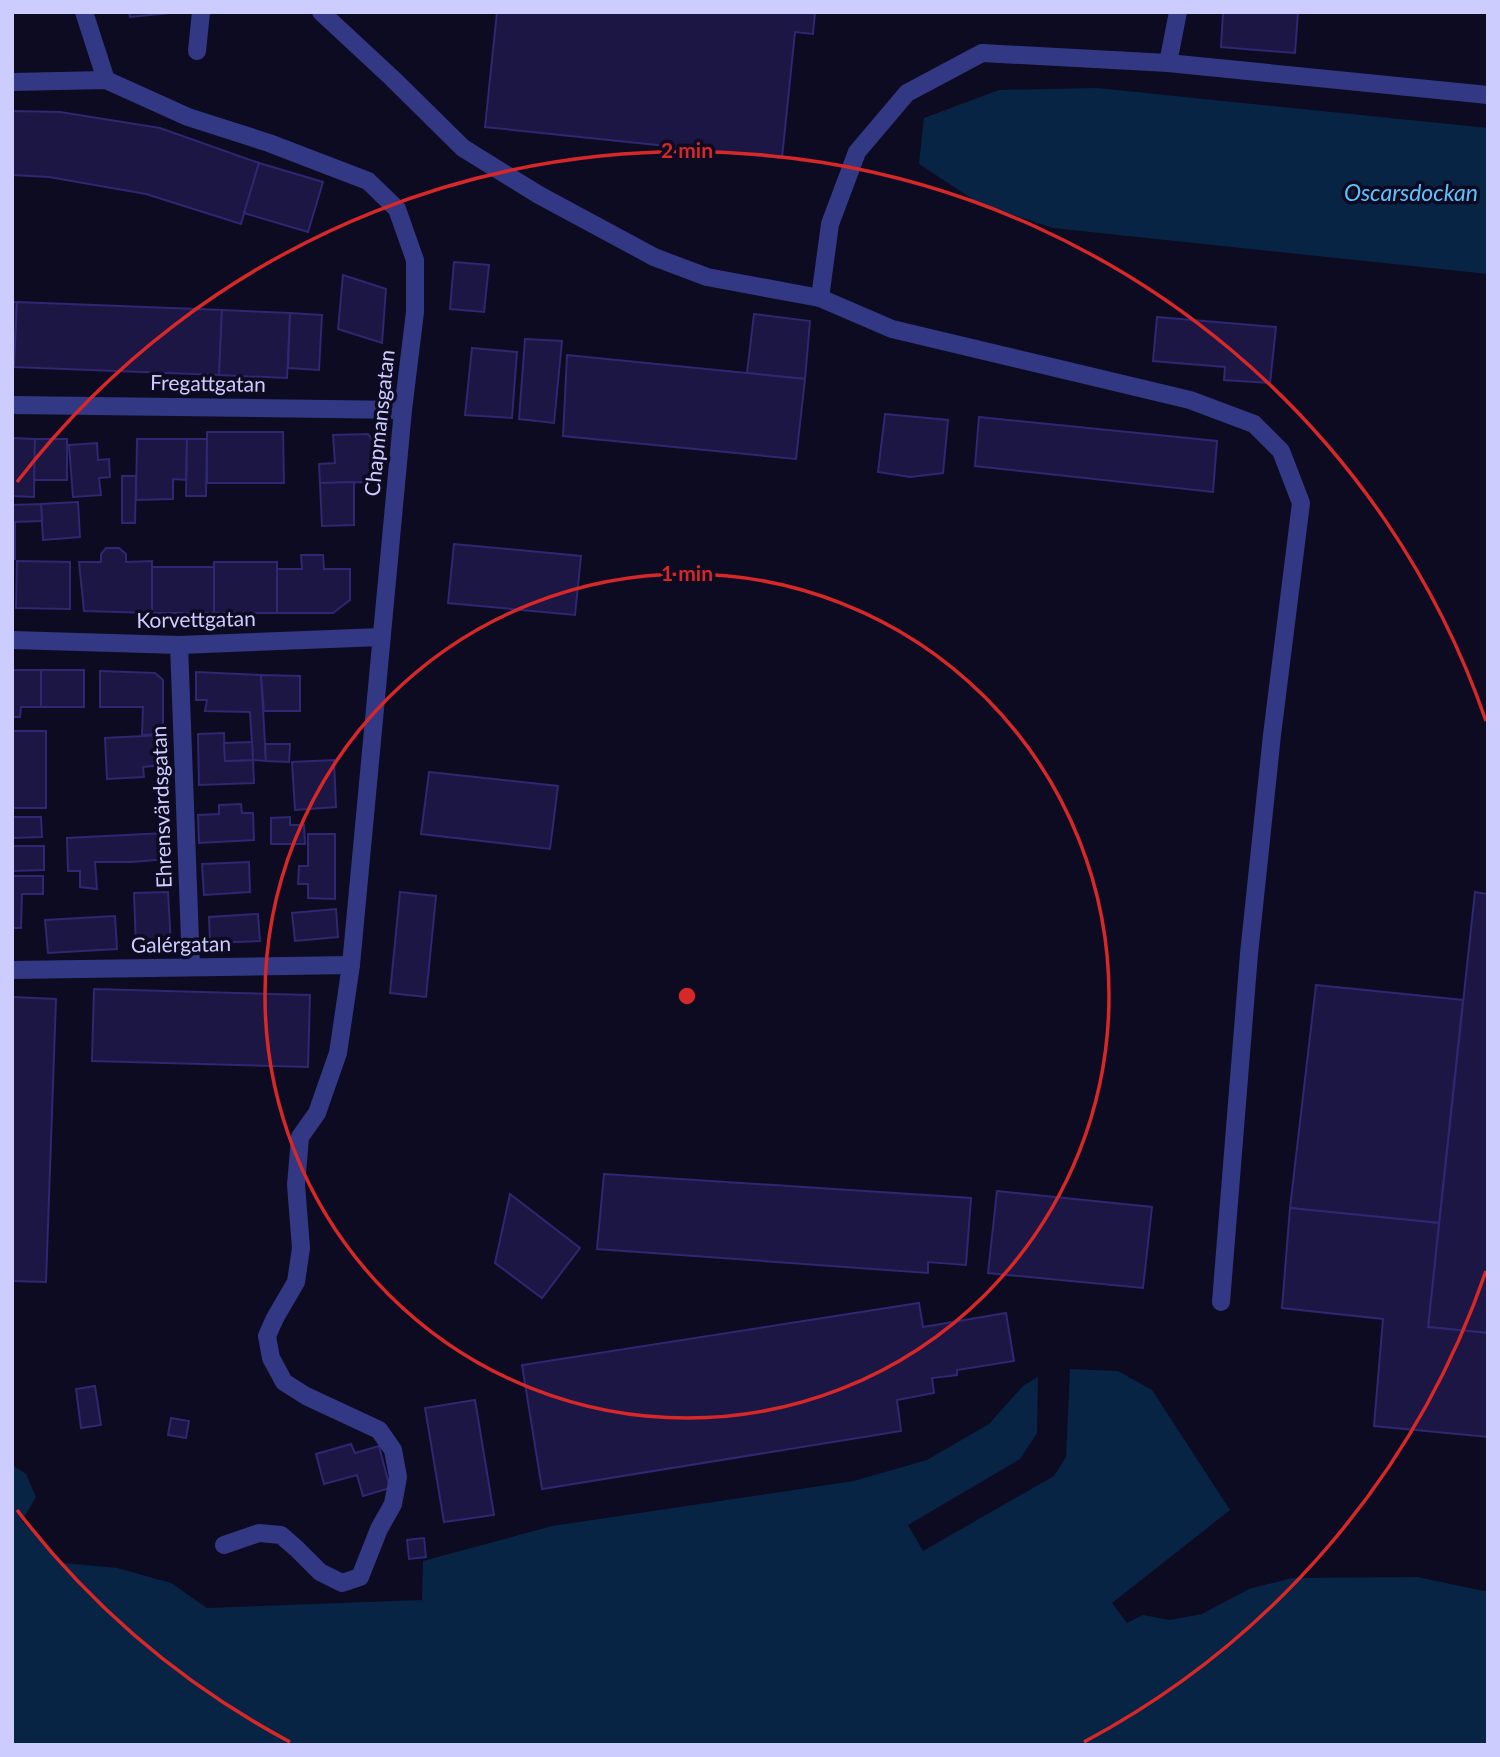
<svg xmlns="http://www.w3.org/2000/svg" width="1500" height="1757" font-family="Lato,sans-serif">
  <rect width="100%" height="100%" fill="#0d0b21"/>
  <g fill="#082444">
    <path d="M1097,88L1488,128V274L1053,228L980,204L919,164L924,118L999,90Z"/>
    <path d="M1070,1369L1118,1371L1152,1390L1230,1510L1112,1603L1127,1623L1143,1615L1170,1620L1202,1614L1249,1589L1292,1578L1417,1577L1484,1591L1488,1590V1745H12V1465L26,1474L36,1497L22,1521L63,1563L117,1568L171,1583L207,1608L422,1600L423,1561L552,1526L854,1481L927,1460L989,1424L1023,1386L1038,1377L1037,1433L1020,1459L908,1525L923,1551L1054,1476L1066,1457Z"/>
  </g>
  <g fill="#1b1643" stroke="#2e2771" stroke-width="2">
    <path d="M129,12H181L130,17Z"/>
    <path d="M497,12H815L813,34L795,32L782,158L485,127Z"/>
    <path d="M1223,12H1298L1295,53L1221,47Z"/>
    <path d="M12,111L60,112L160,128L259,163L241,224L146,194L49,177L12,175Z"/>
    <path d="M259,163L323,182L308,232L244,213Z"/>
    <path d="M454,262L489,265L484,312L450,309Z"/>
    <path d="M343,275L386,289L382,343L338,329Z"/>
    <path d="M12,302H17L14,367H12Z"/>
    <path d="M17,302L222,310L219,375L14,367Z"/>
    <path d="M222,310L290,313L287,378L219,375Z"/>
    <path d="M290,313L322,315L319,370L288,368Z"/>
    <path d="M754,314L810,321L805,379L747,373Z"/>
    <path d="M1157,317L1276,327L1270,383L1224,380L1225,367L1153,361Z"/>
    <path d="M525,339L562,341L554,423L519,419Z"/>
    <path d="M472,348L517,352L512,418L465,415Z"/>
    <path d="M567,355L805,379L796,459L563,436Z"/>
    <path d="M885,414L948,420L943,473L910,477L878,472Z"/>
    <path d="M979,417L1217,441L1213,492L975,466Z"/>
    <path d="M207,432H283L284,483H207Z"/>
    <path d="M368,434L375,443L376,482L320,483L319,464L335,463L333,435Z"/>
    <path d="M12,438L35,439L34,497L12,496Z"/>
    <path d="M35,439H67V480H34Z"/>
    <path d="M137,439H187L186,480L173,479V499L136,500Z"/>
    <path d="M187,439H207L206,496H186Z"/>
    <path d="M97,443L98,460L109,459L110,477L99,478L101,495L73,497L69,445Z"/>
    <path d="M122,476H136L135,523H122Z"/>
    <path d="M354,482V525L322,526L320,483Z"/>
    <path d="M78,502L80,537L43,540L41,504Z"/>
    <path d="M41,504L42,521L12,522V505Z"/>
    <rect x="12" y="522" width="3" height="37"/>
    <path d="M454,544L581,556L575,615L448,603Z"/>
    <path d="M106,548H119L126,554V562L152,561V613L84,611L79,562H101V554Z"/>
    <path d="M301,555H323L324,569H350V600L333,613H277V569H302Z"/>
    <path d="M17,561L70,562V609L16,608Z"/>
    <rect x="214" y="562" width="63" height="51"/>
    <rect x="152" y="567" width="62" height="46"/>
    <path d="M12,670H41V707H21L20,717H12Z"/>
    <rect x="41" y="670" width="43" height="37"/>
    <path d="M100,671L155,673L163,680V734L142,735L143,707H100Z"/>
    <path d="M196,672L261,675L266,761L253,760L250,712L205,711L207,700H196Z"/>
    <path d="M261,675L300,676V711H264Z"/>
    <rect x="12" y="731" width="34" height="77"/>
    <path d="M224,733L225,761L253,760L254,783L199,785L198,734Z"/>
    <path d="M162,735L164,765L143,767L144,777L107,779L105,738Z"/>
    <path d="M252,742L253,760L225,761L224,743Z"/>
    <path d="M265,744H290L289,762L266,761Z"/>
    <path d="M334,760L336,807L295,810L292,762Z"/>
    <path d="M429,772L558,786L550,849L421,834Z"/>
    <path d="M241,804L242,813H253L254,840L199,843L198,815L219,814V805Z"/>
    <path d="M12,817H41L42,837L12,838Z"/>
    <path d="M290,817V825H304L305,844H271V818Z"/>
    <path d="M165,833L167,859L132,862H95L97,889L80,887V871H68L67,838Z"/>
    <path d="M308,834H335V899L308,898V884H298L299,866H308Z"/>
    <path d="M12,846H44V870L12,871Z"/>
    <path d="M249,862L250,892L204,895L202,864Z"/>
    <path d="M12,876H43V894H22L21,928H12Z"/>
    <path d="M168,892L171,946L136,947L134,893Z"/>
    <path d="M400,892L436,896L426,997L390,993Z"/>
    <path d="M1475,892L1488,894V1333L1428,1327Z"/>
    <path d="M336,909L338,937L295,941L292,913Z"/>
    <path d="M258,914L260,941L210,943L209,917Z"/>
    <path d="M115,916L117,949L48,953L45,920Z"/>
    <path d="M1316,985L1463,1000L1439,1223L1290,1208Z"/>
    <path d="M94,989L310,995L308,1067L92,1061Z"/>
    <path d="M12,997L56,999L46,1282L12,1281Z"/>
    <path d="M604,1174L971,1198L966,1265L928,1262V1273L597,1249Z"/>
    <path d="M997,1191L1152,1207L1143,1288L988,1273Z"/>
    <path d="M510,1194L580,1248L542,1298L495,1263Z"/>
    <path d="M1290,1208L1439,1223L1428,1327L1488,1333V1437L1374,1426L1383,1319L1282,1308Z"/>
    <path d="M919,1303L923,1327L1006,1313L1014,1361L957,1370V1375L932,1378L934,1393L897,1400L901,1431L542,1489L522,1365Z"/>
    <path d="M95,1386L101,1425L81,1428L76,1389Z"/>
    <path d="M475,1400L494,1515L444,1522L425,1408Z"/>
    <path d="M171,1418L189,1421L186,1438L168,1435Z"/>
    <path d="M351,1444L355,1453L379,1446L390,1488L363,1496L357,1475L324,1484L316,1454Z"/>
    <path d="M424,1538L426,1557L409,1559L407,1540Z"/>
  </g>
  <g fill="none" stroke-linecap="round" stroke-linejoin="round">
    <g stroke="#333884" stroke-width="18">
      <path d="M84,12L106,80"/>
      <path d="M321,12L392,78L463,148L539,195L654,257L707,277L820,298L892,329L1190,400L1254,424L1281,451L1301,503L1272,735L1249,954L1221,1302"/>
      <path d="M197,51L201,12"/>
      <path d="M1168,63L1178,12"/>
      <path d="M12,82L106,80L188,117L269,143L368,181L397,209L415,260V312L403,410L351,965L338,1053L317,1113L300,1137L296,1185L301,1248L296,1282L275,1318L267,1336L271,1358L284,1382L306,1396L379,1430L393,1450L398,1477L393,1504L379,1529L360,1577L342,1583L320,1572L297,1549L281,1535L259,1533L224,1545"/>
      <path d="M820,298L830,224L857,152L907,93L982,53L1168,63L1488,95"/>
      <path d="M12,405L403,410"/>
      <path d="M12,640L179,645L381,637"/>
      <path d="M179,645L191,967"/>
      <path d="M12,970L351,965"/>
    </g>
  </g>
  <g fill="none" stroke="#d62828" stroke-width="3.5">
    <circle cx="687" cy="996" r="422"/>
    <path d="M1486 1271A845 845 0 0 1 1084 1742M290 1742A845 845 0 0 1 17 1510M17 482A845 845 0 0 1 1486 721"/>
  </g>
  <g text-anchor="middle" stroke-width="7" stroke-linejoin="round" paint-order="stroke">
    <g font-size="21" fill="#cdccff" stroke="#0d0b21">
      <text transform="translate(208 384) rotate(1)" y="7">Fregattgatan</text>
      <text transform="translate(380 423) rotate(-84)" y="7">Chapmansgatan</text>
      <text transform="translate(196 620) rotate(-1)" y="7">Korvettgatan</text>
      <text transform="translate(162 807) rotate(-92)" y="7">Ehrensvärdsgatan</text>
      <text transform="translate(181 945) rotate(-1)" y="7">Galérgatan</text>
    </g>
    <g font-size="23" font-style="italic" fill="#5ac3ff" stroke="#0d0b21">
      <text x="1411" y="201">Oscarsdockan</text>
    </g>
  </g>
  <circle cx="687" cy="996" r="10" fill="#d62828" stroke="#0d0b21" stroke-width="3.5"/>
  <g font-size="21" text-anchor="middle" font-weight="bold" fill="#d62828" stroke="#0d0b21" stroke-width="7" stroke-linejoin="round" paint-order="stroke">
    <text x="687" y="158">2 min</text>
    <text x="687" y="581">1 min</text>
  </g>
  <rect width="1500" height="1757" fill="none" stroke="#cdccff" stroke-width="28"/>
</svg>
